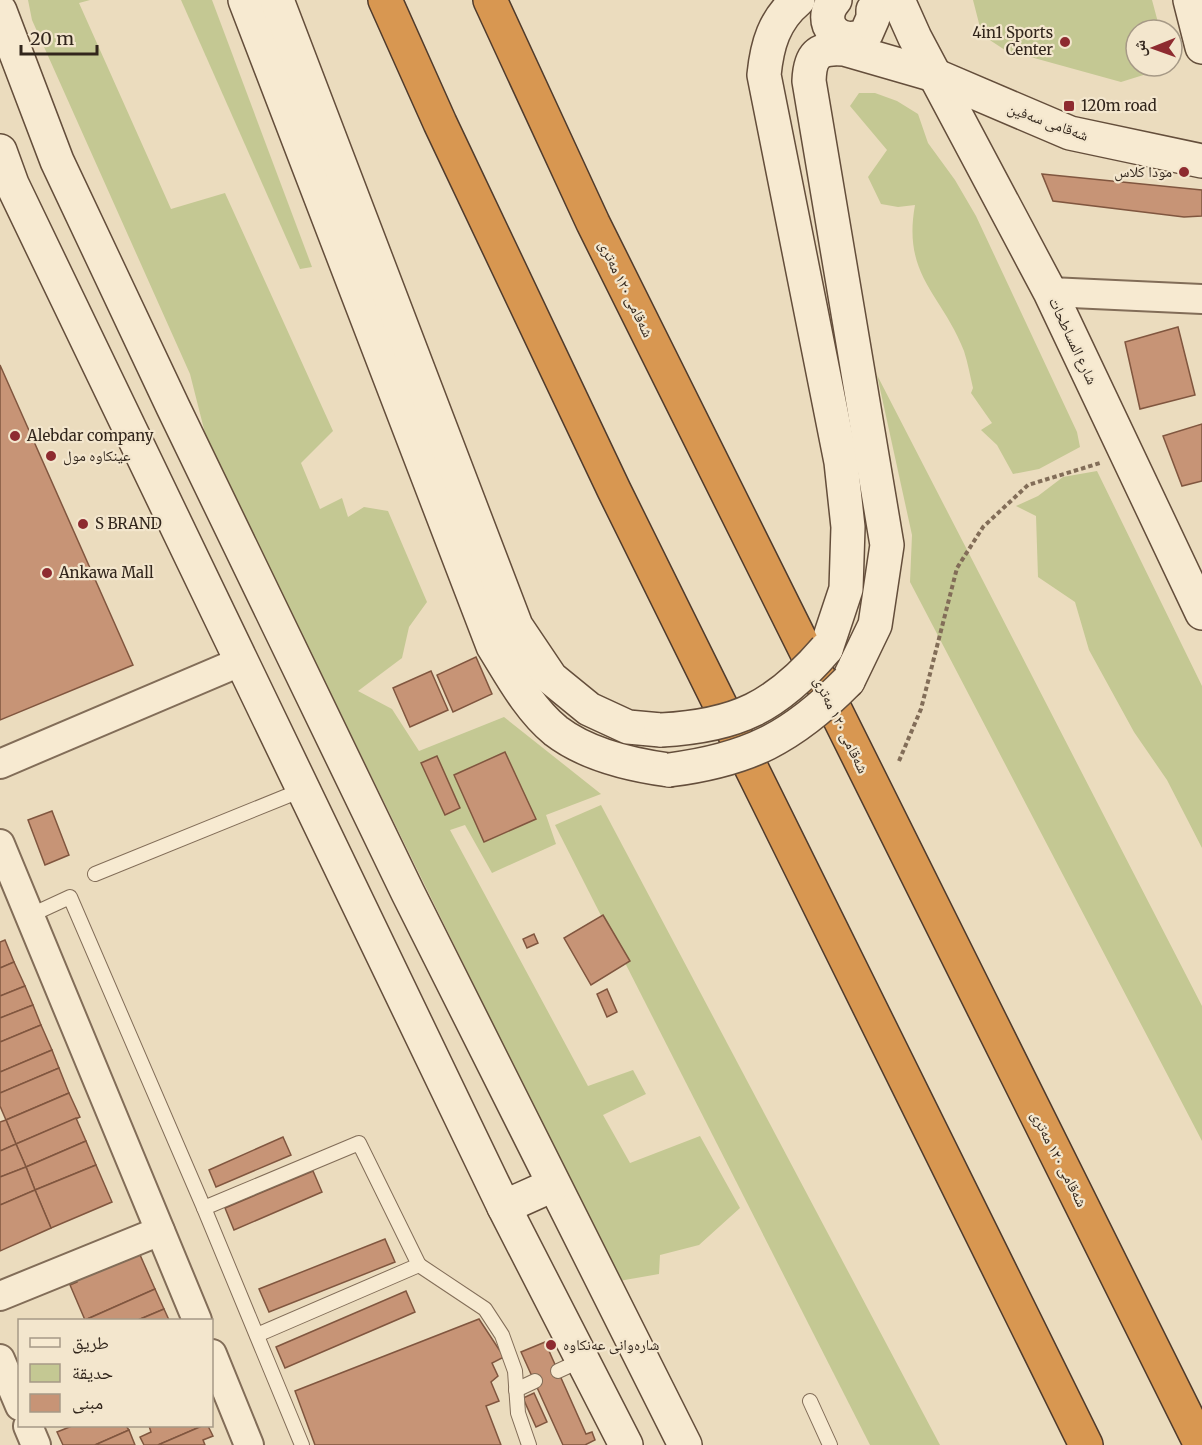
<svg xmlns="http://www.w3.org/2000/svg" width="1202" height="1445" font-family="Merriweather,'Noto Naskh Arabic',serif">
  <rect width="100%" height="100%" fill="#ebdcbe"/>
  <g fill="#c4c893">
    <path d="M28,0H90L79,3L171,209L225,193L333,431L301,463L320,509L342,498L348,517L364,507L388,511L427,602L409,627L402,658L358,691L392,709L419,751L504,717L601,794L546,815L556,844L492,873L465,825L450,830L588,1086L633,1070L646,1094L603,1115L630,1163L700,1136L740,1208L699,1245L660,1255L659,1274L619,1281L207,441L190,374L32,20Z"/>
    <path d="M181,0H212L312,267L300,269Z"/>
    <path d="M973,0H1152L1160,30H1136V66L1169,67L1121,82L1005,50L982,35Z"/>
    <path d="M859,93H875L897,101L918,114L928,143L955,180L976,216L1077,432L1080,447L1039,469L1013,474L997,445L981,430L992,423L971,393L973,388C970,376 968,363 964,351C942,294 902,276 915,205L898,207L881,204L868,177L887,150L850,106Z"/>
    <path d="M877,375L1202,1006V1141L910,582L912,535Z"/>
    <path d="M1097,471L1202,686V848L1167,780L1134,732L1089,650L1075,602L1038,577L1036,516L1016,506L1038,496L1063,477Z"/>
    <path d="M601,805L940,1445H870L555,825Z"/>
  </g>
  <g fill="#c79476" stroke="#80563f" stroke-width="1.5">
    <path d="M1042,174L1202,190V216L1184,217L1053,201Z"/>
    <path d="M1178,327L1195,395L1140,409L1125,342Z"/>
    <path d="M0,365L133,665L0,720Z"/>
    <path d="M1202,424V481L1182,486L1163,436Z"/>
    <path d="M476,657L492,694L453,712L437,675Z"/>
    <path d="M431,671L448,710L410,727L393,688Z"/>
    <path d="M505,752L536,819L484,842L454,775Z"/>
    <path d="M437,756L460,808L445,815L421,763Z"/>
    <path d="M52,811L69,855L45,865L28,820Z"/>
    <path d="M603,915L630,961L591,985L564,938Z"/>
    <path d="M534,934L538,943L527,948L523,939Z"/>
    <path d="M5,940L14,962L0,968V942Z"/>
    <path d="M14,962L25,986L0,996V968Z"/>
    <path d="M25,986L33,1005L0,1018V996Z"/>
    <path d="M607,989L617,1012L607,1017L597,994Z"/>
    <path d="M33,1005L41,1025L0,1042V1018Z"/>
    <path d="M41,1025L52,1050L0,1072V1042Z"/>
    <path d="M52,1050L59,1068L0,1093V1072Z"/>
    <path d="M59,1068L69,1093L6,1120L0,1106V1093Z"/>
    <path d="M69,1093L80,1117L16,1144L6,1120Z"/>
    <path d="M76,1118L86,1141L26,1167L16,1144Z"/>
    <path d="M6,1120L16,1144L0,1151V1122Z"/>
    <path d="M283,1137L291,1155L216,1187L209,1170Z"/>
    <path d="M86,1141L96,1165L35,1190L26,1167Z"/>
    <path d="M16,1144L26,1167L0,1177V1151Z"/>
    <path d="M96,1165L112,1202L51,1228L35,1190Z"/>
    <path d="M26,1167L35,1190L0,1205V1177Z"/>
    <path d="M313,1171L322,1192L234,1230L225,1208Z"/>
    <path d="M35,1190L51,1228L0,1251V1205Z"/>
    <path d="M385,1239L395,1262L269,1312L259,1289Z"/>
    <path d="M137,1248L155,1289L85,1320L70,1285L77,1282L75,1276Z"/>
    <path d="M155,1289L164,1309L138,1320H85Z"/>
    <path d="M406,1291L415,1312L285,1368L276,1347Z"/>
    <path d="M164,1309L169,1320H138Z"/>
    <path d="M479,1319L504,1357L492,1363L498,1376L491,1382L499,1401L486,1406L501,1445H315L295,1391Z"/>
    <path d="M545,1342L586,1434L592,1432L595,1440L585,1445H563L521,1352Z"/>
    <path d="M534,1393L547,1422L536,1427L523,1398Z"/>
    <path d="M72,1426H126L129,1430L95,1445H63L57,1432Z"/>
    <path d="M149,1426H202L158,1445H144L140,1437L151,1432Z"/>
    <path d="M202,1426H208L213,1436L203,1440L205,1445H158Z"/>
    <path d="M129,1430L135,1445H95Z"/>
  </g>
  <g fill="none" stroke-linecap="round" stroke-linejoin="round">
    <defs>
      <g id="lane">
        <path d="M95,874L302,790"/>
        <path d="M31,915L70,897L204,1208L302,1445"/>
        <path d="M204,1208L359,1143L419,1265L257,1335"/>
        <path d="M419,1265L485,1309L502,1335L515,1371L518,1413L529,1445"/>
        <path d="M558,1371L582,1360"/>
        <path d="M516,1390L535,1381"/>
        <path d="M810,1401L830,1445"/>
      </g>
      <g id="street">
        <path d="M1050,292L1202,299"/>
        <path d="M0,764L242,661"/>
        <path d="M0,844L197,1320"/>
        <path d="M0,1296L160,1231"/>
        <path d="M212,1354L249,1445"/>
        <path d="M0,1359L20,1406"/>
        <path d="M28,1426L36,1445"/>
      </g>
      <g id="secondary">
        <path d="M245,0L493,646C511,675 529,709 556,731C586,754 632,765 669,770"/>
        <path d="M277,0L516,626L551,678L589,709L628,727L661,730"/>
        <path d="M798,0C774,20 767,45 764,75L841,462L848,527L846,589L826,649"/>
        <path d="M835,0C815,23 840,49 866,34L873,18V10"/>
        <path d="M898,0L915,38L1050,292L1202,613"/>
        <path d="M1190,0L1202,47"/>
        <path d="M0,11L57,161L173,407L408,893L685,1445"/>
        <path d="M0,151L12,184L504,1207L626,1445"/>
        <path d="M848,681L875,625L887,545L809,81C810,56 817,47 844,49L934,75L1070,133L1202,161"/>
        <path d="M504,1207L553,1185"/>
      </g>
      <g id="highway">
        <path d="M385,0L440,123L614,490L1086,1445"/>
        <path d="M490,0L593,223L1201,1445"/>
      </g>
    </defs>
    <use href="#lane" stroke="#826d58" stroke-width="16"/>
    <use href="#street" stroke="#826d58" stroke-width="32"/>
    <use href="#secondary" stroke="#644e3b" stroke-width="36"/>
    <use href="#highway" stroke="#503b2c" stroke-width="36"/>
    <path stroke="#826d58" stroke-width="4" stroke-dasharray="4.5 3" stroke-linecap="butt" d="M899,761L921,709L957,568L983,527L1028,485L1100,463"/>
    <use href="#lane" stroke="#f7ead1" stroke-width="14"/>
    <use href="#street" stroke="#f7ead1" stroke-width="28"/>
    <use href="#secondary" stroke="#f7ead1" stroke-width="33"/>
    <use href="#highway" stroke="#d89751" stroke-width="33"/>
    <defs>
      <g id="secondary-bridge">
        <path d="M661,730C737,726 776,707 826,649"/>
        <path d="M669,770C748,760 792,738 848,681"/>
      </g>
    </defs>
    <use href="#secondary-bridge" stroke="#644e3b" stroke-width="36" stroke-linecap="butt"/>
    <use href="#secondary-bridge" stroke="#f7ead1" stroke-width="33"/>
  </g>
  <g fill="#8e2b30" stroke="#f3e6cd" stroke-width="2">
    <circle cx="1065" cy="42" r="6"/>
    <rect x="1063" y="100" width="12" height="12" rx="3"/>
    <circle cx="1184" cy="172" r="6"/>
    <circle cx="15" cy="436" r="6"/>
    <circle cx="51" cy="456" r="6"/>
    <circle cx="83" cy="524" r="6"/>
    <circle cx="47" cy="573" r="6"/>
    <circle cx="551" cy="1345" r="6"/>
  </g>
  <g text-anchor="middle" stroke-width="4.5" stroke-linejoin="round" paint-order="stroke">
    <g font-size="15" fill="#32261c" stroke="#f3e6cd" text-anchor="start">
      <text x="1053" y="38" text-anchor="end">4in1 Sports<tspan x="1053" dy="17">Center</tspan></text>
      <text x="1081" y="111">120m road</text>
      <text x="1172" y="177" text-anchor="end">مودا كلاس</text>
      <text x="27" y="441">Alebdar company</text>
      <text x="63" y="461">عينكاوه مول</text>
      <text x="95" y="529">S BRAND</text>
      <text x="59" y="578">Ankawa Mall</text>
      <text x="563" y="1350">شارەوانی عەنکاوە</text>
    </g>
    <g font-size="15" fill="#32261c" stroke="#f3e6cd">
      <text transform="translate(1048 122) rotate(20)" y="5">شەقامی سەفین</text>
      <text transform="translate(626 289) rotate(64)" y="5">شەقامی ١٢٠ مەتری</text>
      <text transform="translate(1073 341) rotate(65)" y="5">شارع المساطحات</text>
      <text transform="translate(841 725) rotate(64)" y="5">شەقامی ١٢٠ مەتری</text>
      <text transform="translate(1059 1159) rotate(63)" y="5">شەقامی ١٢٠ مەتری</text>
    </g>
  </g>
  <rect x="18" y="1319" width="195" height="108" fill="#f3e6cd" stroke="#a69986" stroke-width="1.5"/>
  <rect x="30" y="1338" width="30" height="9" fill="#f7ead1" stroke="#a69986" stroke-width="1.5"/>
  <text x="72" y="1349" font-size="18" fill="#32261c">طريق</text>
  <rect x="30" y="1364" width="30" height="18" fill="#c4c893" stroke="#a69986" stroke-width="1.5"/>
  <text x="72" y="1379" font-size="18" fill="#32261c">حديقة</text>
  <rect x="30" y="1394" width="30" height="18" fill="#c79476" stroke="#a69986" stroke-width="1.5"/>
  <text x="72" y="1409" font-size="18" fill="#32261c">مبنى</text>
  <g transform="translate(1154 48) rotate(269)"><circle r="28" fill="#f3e6cd" stroke="#a69986" stroke-width="1.5"/>
  <path d="M0-4.5L10 22L0 15L-10 22Z" fill="#8e2b30"/>
  <text y="-9" font-size="16" font-weight="bold" text-anchor="middle" fill="#32261c">ش</text>
  </g>
  <path d="M21 45v9h76v-9" fill="none" stroke="#32261c" stroke-width="3"/>
  <text x="30" y="45" font-size="18" fill="#32261c" stroke="#f3e6cd" stroke-width="4.5" paint-order="stroke">20 m</text>
</svg>
